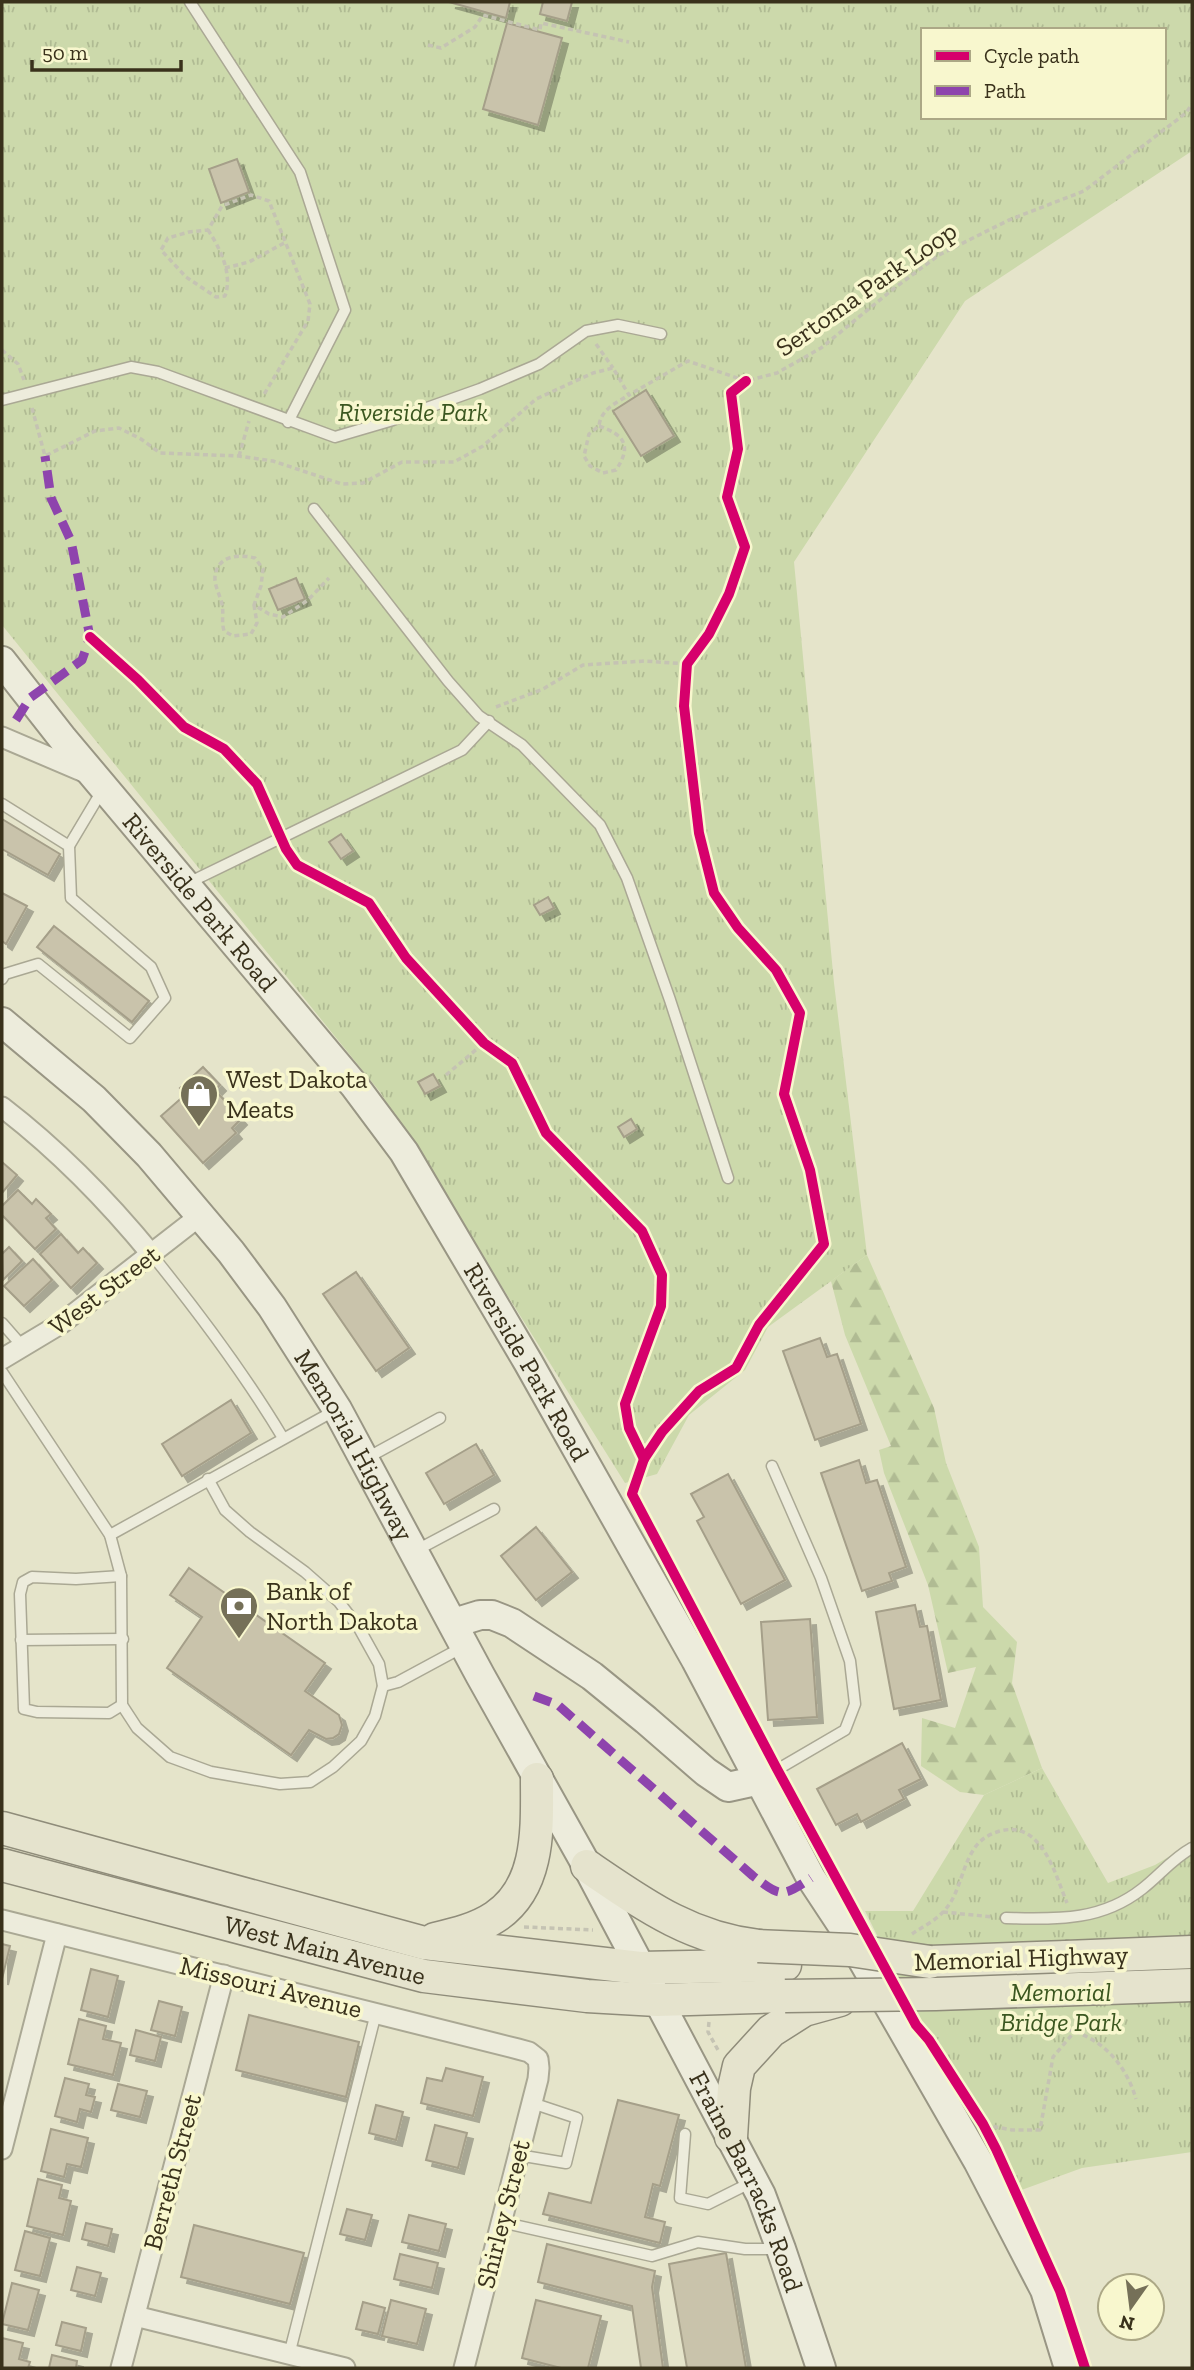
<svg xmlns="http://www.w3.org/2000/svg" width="1194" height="2370" font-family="'Zilla Slab',serif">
  <defs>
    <pattern id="forest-firs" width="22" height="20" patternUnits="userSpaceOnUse" patternTransform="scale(1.75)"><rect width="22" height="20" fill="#ccd9ab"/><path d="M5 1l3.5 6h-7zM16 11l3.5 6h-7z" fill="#b0bb93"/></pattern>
    <pattern id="park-tufts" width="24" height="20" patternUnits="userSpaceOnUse" patternTransform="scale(1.75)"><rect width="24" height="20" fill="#ccd9ab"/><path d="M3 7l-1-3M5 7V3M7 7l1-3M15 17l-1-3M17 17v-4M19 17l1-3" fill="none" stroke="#b0bb93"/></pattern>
    <filter id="shadow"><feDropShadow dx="6" dy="6" stdDeviation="0" flood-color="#0004"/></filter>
  </defs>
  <rect width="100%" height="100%" fill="#e5e4ca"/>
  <path fill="url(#forest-firs)" d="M867,1255L934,1408L946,1463L979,1547L983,1607L1017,1642L1012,1683L1042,1768L984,1795L960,1792L921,1766L922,1718L955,1728L976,1667L948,1673L928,1585L884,1473L879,1450L891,1446L845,1335L831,1281Z"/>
  <g fill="url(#park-tufts)" fill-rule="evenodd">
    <path d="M2,2H1192V151L965,301L794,562L834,983L867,1255L768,1327L745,1370L689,1415L657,1474L625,1483L380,1092L2,625ZM923,30H1164V117H923Z"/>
    <path d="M1042,1768L1108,1883L1155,1865L1192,1843V2152L1082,2168L1016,2192L929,2040L865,1911H913L984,1795Z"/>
  </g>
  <g fill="#c9c3ab" stroke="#a59f89" stroke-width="2" filter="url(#shadow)">
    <path d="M449,2H510L506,18Z"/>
    <path d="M543,2H572L567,21L540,14Z"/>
    <path d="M507,23L562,38L538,125L483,109Z"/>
    <path d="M237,159L249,192L221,203L209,169Z"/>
    <path d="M646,390L674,436L641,456L613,411Z"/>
    <path d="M296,578L305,599L278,610L269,589Z"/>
    <path d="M2,819L60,854L48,875L2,849Z"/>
    <path d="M341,834L353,851L341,859L329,842Z"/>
    <path d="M2,893L27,906L6,944L2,941Z"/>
    <path d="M548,897L554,908L540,915L534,905Z"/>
    <path d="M54,926L149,1001L132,1022L37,947Z"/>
    <path d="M203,1067L220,1085L215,1090L241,1119L232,1128L236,1133L203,1163L161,1116L186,1094L180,1088Z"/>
    <path d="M433,1074L440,1086L425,1094L418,1082Z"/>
    <path d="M631,1119L637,1129L624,1137L618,1127Z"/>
    <path d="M2,1162L17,1175L2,1193Z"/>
    <path d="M18,1190L32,1204L36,1199L51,1214L46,1218L56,1229L35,1249L2,1215V1206Z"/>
    <path d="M61,1234L78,1253L83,1248L97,1263L71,1288L40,1254Z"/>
    <path d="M9,1247L22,1261L3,1280L2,1254Z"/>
    <path d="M33,1259L52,1280L24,1306L4,1286Z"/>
    <path d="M356,1272L409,1348L376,1371L323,1294Z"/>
    <path d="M820,1338L827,1357L837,1354L861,1424L815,1440L783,1351Z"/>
    <path d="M231,1400L251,1433L182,1476L162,1444Z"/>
    <path d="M476,1444L494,1475L444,1504L426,1473Z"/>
    <path d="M859,1460L866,1483L877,1480L906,1567L889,1573L892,1581L862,1591L821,1473Z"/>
    <path d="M728,1474L785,1580L741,1604L697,1521L704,1517L691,1494Z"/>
    <path d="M536,1527L572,1572L536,1600L501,1556Z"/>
    <path d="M189,1568L325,1663L305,1691L339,1715L342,1725L339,1734L333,1738L326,1739L309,1730L291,1755L167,1668L202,1617L170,1595Z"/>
    <path d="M915,1605L920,1627L927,1626L941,1700L894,1709L876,1612Z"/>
    <path d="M810,1619L817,1717L768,1720L761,1622Z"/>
    <path d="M902,1743L921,1779L899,1790L904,1799L861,1822L857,1814L836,1825L817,1789Z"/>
    <path d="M2,1944L10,1946L2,1979Z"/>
    <path d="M91,1969L118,1976L108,2017L81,2010Z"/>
    <path d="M159,2001L182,2007L175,2036L151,2030Z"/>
    <path d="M249,2015L359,2042L346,2097L236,2070Z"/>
    <path d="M79,2019L106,2026L103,2039L121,2043L113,2075L68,2064Z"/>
    <path d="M136,2030L161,2037L155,2061L130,2055Z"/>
    <path d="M446,2068L483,2077L473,2116L421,2103L427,2078L442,2081Z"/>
    <path d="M65,2078L89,2084L86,2095L95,2097L91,2112L80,2109L77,2122L55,2116Z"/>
    <path d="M118,2084L147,2091L140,2117L111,2110Z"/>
    <path d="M618,2100L679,2115L660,2186L653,2184L645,2217L665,2222L660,2243L543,2214L549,2193L591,2203Z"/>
    <path d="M376,2105L403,2112L396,2140L369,2133Z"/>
    <path d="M435,2125L467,2133L458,2168L426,2160Z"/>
    <path d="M51,2129L88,2138L81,2167L67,2164L64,2177L41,2171Z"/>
    <path d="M38,2179L62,2185L59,2198L71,2201L63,2235L27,2226Z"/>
    <path d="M347,2209L372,2215L365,2240L340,2234Z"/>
    <path d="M409,2215L446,2224L439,2251L402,2242Z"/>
    <path d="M86,2223L112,2229L108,2246L82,2239Z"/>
    <path d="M194,2225L304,2253L290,2304L181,2277Z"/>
    <path d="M25,2231L50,2238L40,2276L15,2270Z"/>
    <path d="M547,2244L655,2271L652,2287L663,2368H641L632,2306L538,2282Z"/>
    <path d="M726,2253L746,2368H687L669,2264Z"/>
    <path d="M400,2254L438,2263L432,2288L394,2279Z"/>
    <path d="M77,2267L101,2273L95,2296L71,2290Z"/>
    <path d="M12,2283L39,2290L28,2330L2,2324Z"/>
    <path d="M391,2300L426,2309L417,2344L382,2336Z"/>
    <path d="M536,2300L601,2316L588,2368H561L522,2358Z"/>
    <path d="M363,2302L385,2308L378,2334L356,2329Z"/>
    <path d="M62,2322L86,2328L81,2351L56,2345Z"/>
    <path d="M2,2338L23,2343L19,2359L30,2362L28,2368H2Z"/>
    <path d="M52,2355L77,2361L76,2368H49Z"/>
  </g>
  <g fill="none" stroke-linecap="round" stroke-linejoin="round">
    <defs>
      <g id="lane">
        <path d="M190,2L300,172L345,310L288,422"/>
        <path d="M2,400L131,367L158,372L335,437L393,420L480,389L539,364L586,331L618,325L661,334"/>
        <path d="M314,509L448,681L479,716L522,745L600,825L627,878L670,1000L728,1178"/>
        <path d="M2,804L69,846L103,789"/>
        <path d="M188,883L462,750L489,721"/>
        <path d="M2,979L5,974L38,964L130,1038L165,998L151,967L71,898L69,846"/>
        <path d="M152,1255C199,1313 244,1373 283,1438"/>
        <path d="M2,1323L23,1347"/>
        <path d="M2,1372L110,1535L121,1576L122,1705L137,1728L170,1757L211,1772L280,1784L310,1782L333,1767L361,1741L375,1716L383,1686L379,1664L359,1628L339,1602L305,1572L250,1532L225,1510L208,1479"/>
        <path d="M365,1459L440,1418"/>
        <path d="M110,1535L334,1411"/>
        <path d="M415,1551L494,1509"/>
        <path d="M121,1576L76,1579L32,1577L23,1582L20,1594L24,1709L37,1712L109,1713L122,1705"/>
        <path d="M21,1640L123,1639"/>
        <path d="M383,1686L398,1682L461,1648"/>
        <path d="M761,1779L845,1730L855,1704L850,1661L821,1578L772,1466"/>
        <path d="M1006,1918C1055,1919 1100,1922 1142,1889C1159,1876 1172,1859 1192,1848"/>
        <path d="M685,2134L680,2198L708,2204L750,2183"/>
        <path d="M518,2155L566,2163L577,2118L532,2103"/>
        <path d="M501,2222L652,2256L698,2242L745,2249H777"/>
        <path d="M289,2355L376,2013"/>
      </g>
      <g id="street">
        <path d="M2,737L91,775"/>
        <path d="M2,1107C58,1150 107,1200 152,1255"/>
        <path d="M2,1359L62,1323L201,1215"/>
        <path d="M2,1920L518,2049L529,2052L538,2059L539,2068L538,2079L464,2368"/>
        <path d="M2,2149L57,1934"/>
        <path d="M135,2316L345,2368"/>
        <path d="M121,2368L224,1975"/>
      </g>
      <g id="secondary">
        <path id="s1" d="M2,661L63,739L354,1085L404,1152L528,1362L696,1660L811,1878L846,1931L978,2161L1045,2290L1069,2368"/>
        <path id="s2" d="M2,1022L94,1099L149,1155L231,1252L272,1307L337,1409L480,1675L587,1866L761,2195L781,2249L821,2368"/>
        <path d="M454,1623L480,1615H492L512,1623L592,1676L646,1720L706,1772L728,1787L760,1780"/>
      </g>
      <g id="primary">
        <path d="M2,1828L424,1943L640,1968L785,1965"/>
        <path id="s3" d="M2,1865L424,1976L587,1996L657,2000L785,1996"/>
        <path d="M587,1866C643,1904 689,1938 758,1946"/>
        <path d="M435,1939C456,1934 477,1929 495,1917C541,1887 537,1826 537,1779"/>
        <path d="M930,1962L1066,1957"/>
        <path d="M731,2137L734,2088L739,2066L771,2031L804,2010L840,2000"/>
      </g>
    </defs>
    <use href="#lane" stroke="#aaa894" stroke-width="13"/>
    <use href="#street" stroke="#aaa894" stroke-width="23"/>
    <use href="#secondary" stroke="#999684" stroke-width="32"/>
    <use href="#primary" stroke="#8f8c7a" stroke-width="35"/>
    <g stroke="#c5c3b3" stroke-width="3.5" stroke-dasharray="5 3.5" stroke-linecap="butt">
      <path d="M428,45L441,48L475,27L483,15L540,30L541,23L629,42"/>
      <path d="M208,230C220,248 233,274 225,296L216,297L186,277L161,250L168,238L189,232L208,230L222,206L251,195L269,201L310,304L308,321L263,396"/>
      <path d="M225,268L249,262L286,242"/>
      <path d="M596,344L613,368"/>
      <path d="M2,350L18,364L24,380"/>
      <path d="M32,408L45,456L95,431L119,428L141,439L160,453L239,456L273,461L342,484L363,483L402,462H454L483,446L536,399L593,373L613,368L629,395L688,361L746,381L777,373L821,348L892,290L939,255L1009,220L1084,191L1186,113L1192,104"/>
      <path d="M599,426C625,435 632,446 616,470L603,473L590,466L584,456L589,434L599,426C601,409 616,403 629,395"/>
      <path d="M239,456L249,421"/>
      <path d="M254,605L257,623L251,634L233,636L224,631C221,620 224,614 222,604C220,595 214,585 215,576C218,555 239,554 255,558L263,569L261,586L254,605L269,614L283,617L308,600L329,578"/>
      <path d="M496,707L543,689L583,665L645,661L687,664"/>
      <path d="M446,1075L484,1043"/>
      <path d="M943,1912L993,1917"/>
      <path d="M524,1927L593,1930"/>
      <path d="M912,1934C922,1927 935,1921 943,1912C960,1895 961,1868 974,1849C980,1839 990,1834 1000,1831C1042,1820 1055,1874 1067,1903"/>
      <path d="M1038,2014C1046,2029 1062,2027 1076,2032C1107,2043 1127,2068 1136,2099"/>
      <path d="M709,2022L708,2032L718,2050"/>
      <path d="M985,2125L1012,2130H1040L1053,2057L1081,2024L1085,2012"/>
    </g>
    <use href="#lane" stroke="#edecdc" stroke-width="10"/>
    <use href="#street" stroke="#edecdc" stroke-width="19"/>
    <use href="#secondary" stroke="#edecdc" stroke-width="28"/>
    <use href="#primary" stroke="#e5e3cd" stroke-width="32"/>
    <defs>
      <g id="primary-bridge">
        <path d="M758,1946L850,1950L930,1962"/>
        <path d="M1066,1957L1192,1952"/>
        <path d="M785,1996L936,1994L1192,1985"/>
      </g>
    </defs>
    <use href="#primary-bridge" stroke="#8f8c7a" stroke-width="35" stroke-linecap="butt"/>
    <use href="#primary-bridge" stroke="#e5e3cd" stroke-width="32"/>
    <g stroke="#8e44ad" stroke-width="9" stroke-dasharray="18 9" stroke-linecap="butt">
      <path d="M16,720L30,698L82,660L90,637L71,541L51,498L45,456"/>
      <path d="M534,1696L558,1705L753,1876C781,1897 781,1898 811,1878"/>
    </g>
    <defs>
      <g id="cycleway">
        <path d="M746,381L731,393L738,449L727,497L745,547L729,594L709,634L687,664L684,706L699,833L714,893L738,928L776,970L800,1013L784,1094L810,1170L824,1244L759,1325L736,1368L699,1391L662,1432L644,1459L632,1494L777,1769L916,2025L929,2040L983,2124L996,2149L1060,2291L1085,2368"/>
        <path d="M90,637L138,680L184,727L224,749L257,784L286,849L297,865L369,903L406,958L484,1043L512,1063L546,1133L642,1231L662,1275L661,1306L625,1404L629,1428L644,1459"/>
      </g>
    </defs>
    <use href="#cycleway" stroke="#f8f7ce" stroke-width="15"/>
    <use href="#cycleway" stroke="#d6006c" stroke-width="10"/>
  </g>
  <defs>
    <symbol id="shop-pin" viewBox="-11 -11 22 30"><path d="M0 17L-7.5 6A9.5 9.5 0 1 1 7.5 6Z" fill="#757058" stroke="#f8f7ce"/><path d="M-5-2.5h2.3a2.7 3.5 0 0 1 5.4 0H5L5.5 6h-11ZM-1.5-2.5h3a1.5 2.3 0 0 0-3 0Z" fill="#fff"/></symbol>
    <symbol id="bank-pin" viewBox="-11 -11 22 30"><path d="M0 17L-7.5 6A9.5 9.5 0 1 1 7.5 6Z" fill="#757058" stroke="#f8f7ce"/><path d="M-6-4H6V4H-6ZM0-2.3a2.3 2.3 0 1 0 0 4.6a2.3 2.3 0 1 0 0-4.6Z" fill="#fff"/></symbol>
  </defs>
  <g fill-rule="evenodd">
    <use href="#shop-pin" x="177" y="1072" width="44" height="60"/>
    <use href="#bank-pin" x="217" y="1584" width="44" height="60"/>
  </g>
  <g text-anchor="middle" stroke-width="7" stroke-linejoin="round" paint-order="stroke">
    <g font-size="26" fill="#39311b" stroke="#f8f7ce">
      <text transform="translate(866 289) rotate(-35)" y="9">Sertoma Park Loop</text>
      <text dy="9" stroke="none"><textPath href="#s1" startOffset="312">Riverside Park Road</textPath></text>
      <text transform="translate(104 1290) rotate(-37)" y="9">West Street</text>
      <text dy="9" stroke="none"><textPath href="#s1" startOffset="878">Riverside Park Road</textPath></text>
      <text dy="9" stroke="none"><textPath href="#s2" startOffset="555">Memorial Highway</textPath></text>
      <text dy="9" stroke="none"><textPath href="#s3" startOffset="334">West Main Avenue</textPath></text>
      <text transform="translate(1021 1958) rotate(-2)" y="9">Memorial Highway</text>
      <text transform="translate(271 1987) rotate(14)" y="9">Missouri Avenue</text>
      <text transform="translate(172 2172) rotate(-75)" y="9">Berreth Street</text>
      <text dy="9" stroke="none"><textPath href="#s2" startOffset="1390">Fraine Barracks Road</textPath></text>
      <text transform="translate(503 2214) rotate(-76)" y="9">Shirley Street</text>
    </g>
    <g font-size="26" font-style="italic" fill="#3b5720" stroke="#f8f7ce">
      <text x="413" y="421">Riverside Park</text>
      <text x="1061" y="2001">Memorial<tspan x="1061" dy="30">Bridge Park</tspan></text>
    </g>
    <g font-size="26" fill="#39311b" stroke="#f8f7ce" text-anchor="start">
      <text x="226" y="1088">West Dakota<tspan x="226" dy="30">Meats</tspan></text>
      <text x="266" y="1600">Bank of<tspan x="266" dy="30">North Dakota</tspan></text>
    </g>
  </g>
  <rect width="1194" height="2370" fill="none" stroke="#39311b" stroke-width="7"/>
  <rect x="921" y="28" width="245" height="91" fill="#f8f7ce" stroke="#aca886" stroke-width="2"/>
  <rect x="935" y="51" width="35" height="10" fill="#d6006c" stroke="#aca886" stroke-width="2"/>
  <text x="984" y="63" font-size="21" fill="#39311b">Cycle path</text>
  <rect x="935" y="86" width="35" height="10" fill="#8e44ad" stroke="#aca886" stroke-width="2"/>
  <text x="984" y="98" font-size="21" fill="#39311b">Path</text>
  <g transform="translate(1131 2307) rotate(194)"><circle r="33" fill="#f8f7ce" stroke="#aca886" stroke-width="2"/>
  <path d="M0-5L12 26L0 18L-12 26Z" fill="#757058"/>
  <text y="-10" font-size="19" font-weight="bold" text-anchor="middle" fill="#39311b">N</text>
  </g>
  <path d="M32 60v10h149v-10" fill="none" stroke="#39311b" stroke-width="3.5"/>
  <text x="42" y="60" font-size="21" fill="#39311b" stroke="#f8f7ce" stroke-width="5" paint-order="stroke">50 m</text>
</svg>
